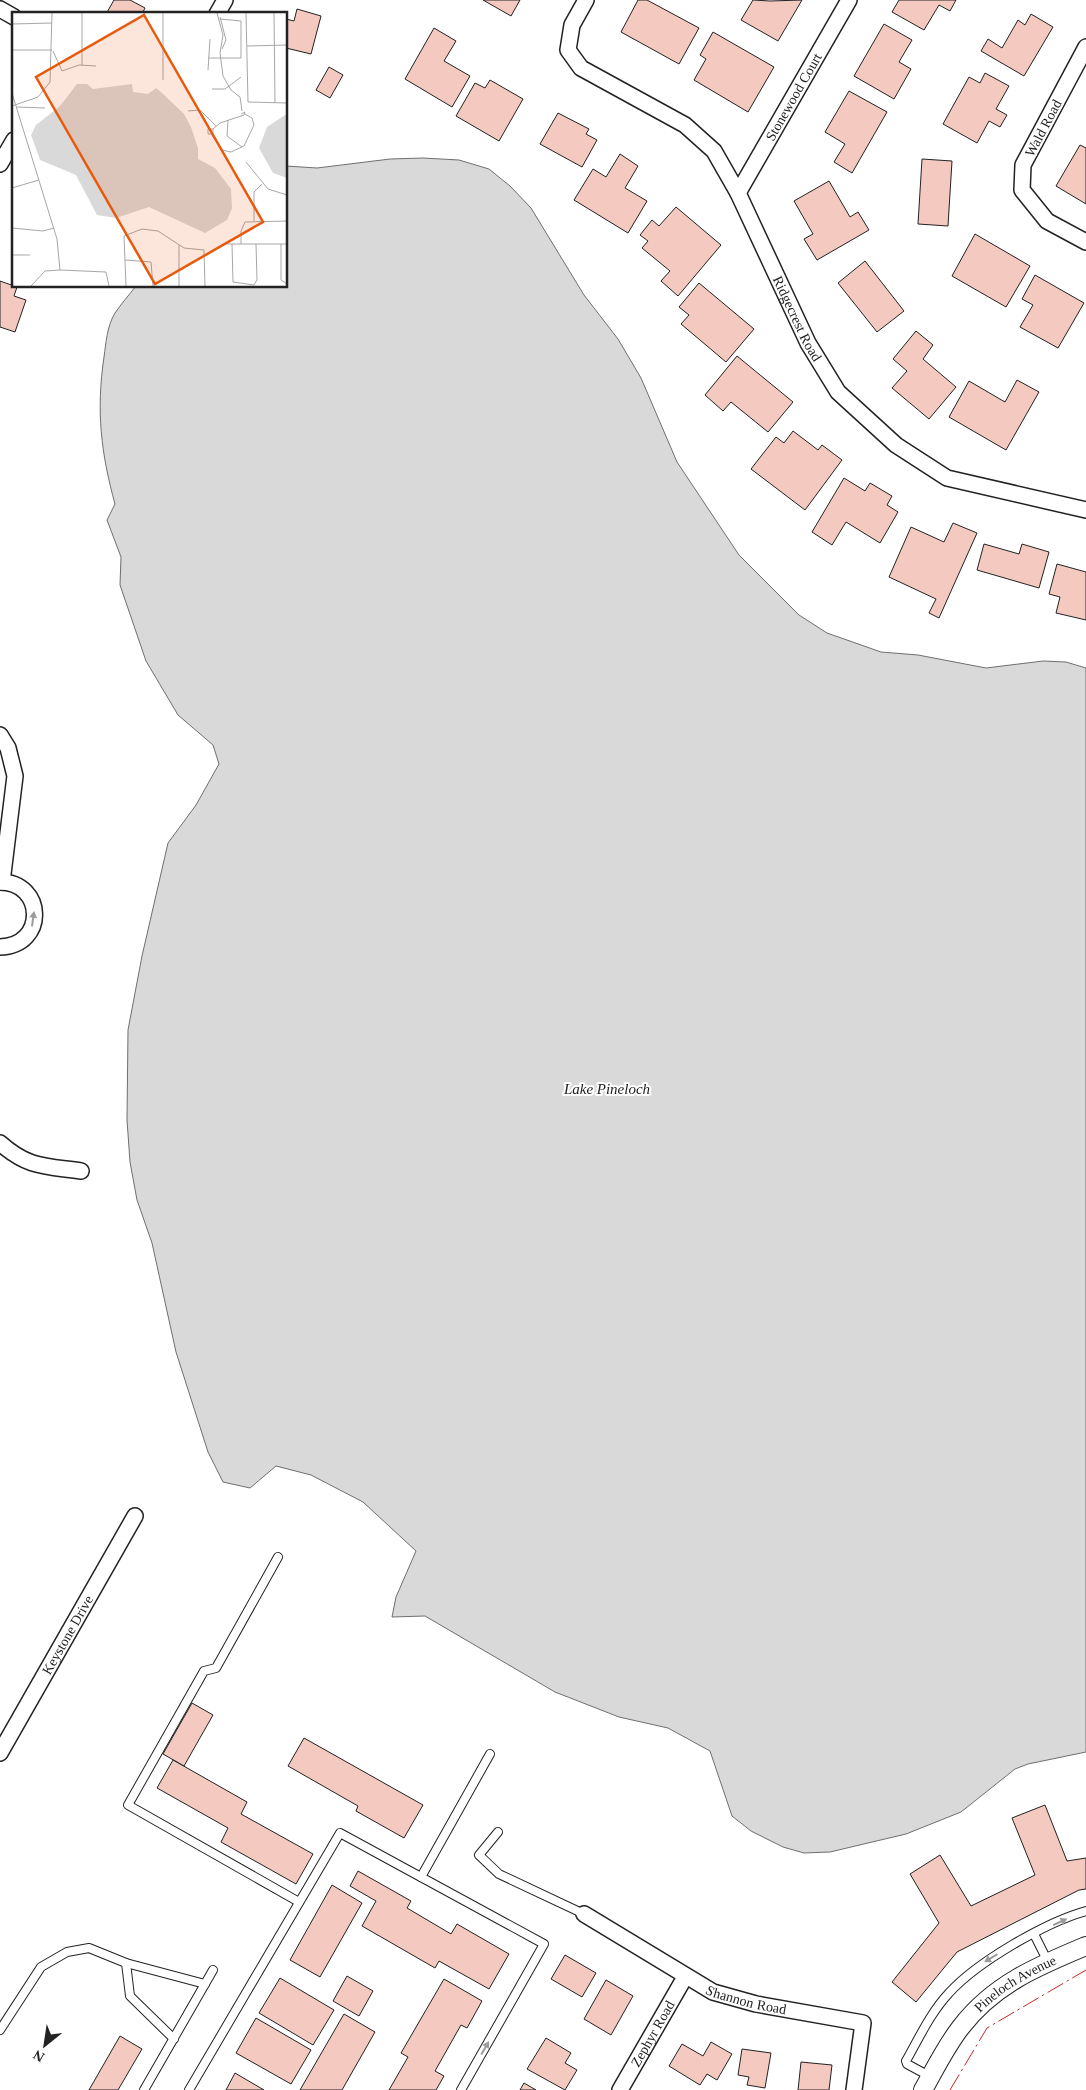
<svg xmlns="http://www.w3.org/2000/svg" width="1086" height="2090" font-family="'Times New Roman',serif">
  <rect width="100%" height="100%" fill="#fff"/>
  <path fill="#d9d9d9" stroke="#6f6f6f" d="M423,158L459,160L489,169L510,186L531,208L584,295L618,339L641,378L677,462L739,555L799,615L827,633L881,652L918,655L986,668L1043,661L1066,662L1086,668V1752L1028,1764L1015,1769L961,1812L906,1834L830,1852L804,1853L783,1847L751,1831L732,1816L710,1751L668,1728L619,1717L555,1692L425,1616L392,1617L396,1597L416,1551L363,1502L311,1475L276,1466L250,1488L223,1482L208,1452L176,1352L152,1243L137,1200L130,1162L127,1120L128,1030L142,956L168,843L196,805L219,764L213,745L178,715L146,661L120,585L121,557L107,520L115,504C101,453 96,411 104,357C106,343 107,326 115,313C121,304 129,295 136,286H286V166L317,168L390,159Z"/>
  <g fill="#f3c9c0" stroke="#222">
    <path d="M114,0H130L145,8L142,14H106Z"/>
    <path d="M483,0H520L511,16Z"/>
    <path d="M638,0H647L699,28L679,64L621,32Z"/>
    <path d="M753,0L770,1L802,0L778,41L741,20Z"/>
    <path d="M899,0H956L950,11L939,5L924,30L892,12Z"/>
    <path d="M297,9L321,16L311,54L286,48V19L294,21Z"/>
    <path d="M1031,14L1053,27L1024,76L981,51L988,39L1002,48L1018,20L1025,25Z"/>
    <path d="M884,24L912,40L899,62L911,69L894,99L854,76Z"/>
    <path d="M434,28L456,41L444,61L470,76L452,107L405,79Z"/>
    <path d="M713,32L774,67L748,112L694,80L706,59L700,55Z"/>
    <path d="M329,67L343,75L330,98L316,90Z"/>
    <path d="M985,73L1009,86L996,109L1007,115L1000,127L989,121L977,143L943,124L969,77L980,83Z"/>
    <path d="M490,80L523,99L499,141L456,116L475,83L485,88Z"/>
    <path d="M849,91L887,112L852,173L834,162L845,144L825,132Z"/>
    <path d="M558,113L589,129L586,134L597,140L582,167L540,144Z"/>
    <path d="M1080,145L1086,148V204L1056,186Z"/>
    <path d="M620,154L638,166L625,188L647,201L628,233L574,200L593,169L606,177Z"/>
    <path d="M922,159L952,161L948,226L918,224Z"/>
    <path d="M829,181L850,217L858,212L869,230L817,260L804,239L813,234L794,201Z"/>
    <path d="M676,207L721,245L678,296L661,281L670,271L642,248L648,241L640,235L652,220L659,226Z"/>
    <path d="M975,234L1030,266L1006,307L952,276Z"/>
    <path d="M865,261L904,311L877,332L838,283Z"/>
    <path d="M1035,275L1084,303L1058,348L1020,327L1033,305L1022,299Z"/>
    <path d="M0,281L17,287L14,296L26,300L15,332L0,327Z"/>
    <path d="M699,283L754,329L726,362L681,324L689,315L679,307Z"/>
    <path d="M916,331L933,345L923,359L956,387L929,419L892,388L907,371L893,359Z"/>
    <path d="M737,356L793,402L768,432L731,402L723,411L705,395Z"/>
    <path d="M1017,380L1039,392L1006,450L949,417L969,381L1005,402Z"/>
    <path d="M793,431L818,450L822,445L842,460L805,510L751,469L776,437L784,443Z"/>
    <path d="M844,478L865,491L870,483L892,496L887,505L898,512L880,543L846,522L832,545L812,532Z"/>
    <path d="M953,523L977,533L939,618L929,613L936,599L889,577L911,527L944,542Z"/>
    <path d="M984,544L1019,554L1022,544L1049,552L1039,588L977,570Z"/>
    <path d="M1057,564L1086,572V620L1056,613L1060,597L1049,594Z"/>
    <path d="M192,1703L213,1715L184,1766L163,1754Z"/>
    <path d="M304,1738L423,1805L404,1838L356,1811L358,1806L288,1766Z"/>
    <path d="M173,1760L247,1802L241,1814L313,1854L296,1884L221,1842L228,1828L157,1788Z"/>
    <path d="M1045,1805L1067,1861L1086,1858V1889L1079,1890L957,1952L916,2002L892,1982L939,1923L910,1874L940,1855L971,1906L1035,1875L1012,1818Z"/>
    <path d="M358,1871L411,1901L407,1908L451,1934L457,1924L509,1954L489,1989L439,1961L435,1968L362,1926L376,1901L350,1886Z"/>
    <path d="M332,1885L362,1903L320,1977L290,1960Z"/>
    <path d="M565,1955L596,1973L582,1997L551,1979Z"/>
    <path d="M347,1976L373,1991L359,2016L333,2001Z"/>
    <path d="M280,1978L334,2010L313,2045L259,2013Z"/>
    <path d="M444,1979L482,2001L467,2028L461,2025L435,2071L444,2076L436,2090H389L408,2057L401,2053Z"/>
    <path d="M606,1980L633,1996L611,2035L584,2019Z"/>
    <path d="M344,2014L375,2032L342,2090H300Z"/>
    <path d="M256,2018L311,2050L291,2084L236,2053Z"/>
    <path d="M120,2036L142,2049L118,2090H89Z"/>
    <path d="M546,2038L571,2053L565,2063L577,2070L565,2090L527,2069Z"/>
    <path d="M711,2042L732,2054L717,2080L707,2074L700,2085L669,2066L682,2044L703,2056Z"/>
    <path d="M742,2049L771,2053L765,2088L747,2085L749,2077L738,2075Z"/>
    <path d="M801,2062L832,2065L829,2090H798Z"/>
    <path d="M235,2073L264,2090H226Z"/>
    <path d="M524,2083L536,2090H520Z"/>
  </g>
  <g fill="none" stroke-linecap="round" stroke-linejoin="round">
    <defs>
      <g id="service">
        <path d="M278,1557L216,1668L204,1671L128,1805L299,1902"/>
        <path d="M498,1832L479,1855L499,1874L584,1914"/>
        <path d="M421,1877L490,1754"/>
        <path d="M1034,1934L1048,1962"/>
        <path d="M126,1963L205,1984"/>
        <path d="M0,2030L41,1967L67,1952L89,1948L126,1963L130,1996L174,2039"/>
        <path d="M931,2077L907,2064L906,2061C919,2038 931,2012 949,1993C977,1962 1046,1922 1086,1911"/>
        <path d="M144,2090L213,1970"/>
        <path d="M189,2090L340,1833L544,1944L461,2090"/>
      </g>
      <g id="minor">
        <path id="s1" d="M586,0L572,25L568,50L581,68L685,125L714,151L738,193L808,343L838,392L896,445L947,478L1086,510"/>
        <path d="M0,9L14,17"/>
        <path d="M217,14L225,0"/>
        <path d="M1086,47L1023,165L1022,190L1047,221L1086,242"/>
        <path d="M0,164L14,140"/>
        <path id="s2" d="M738,193L849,0"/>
        <path d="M0,735L8,748L15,776L2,882"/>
        <path d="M0,882C45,882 47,946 0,947"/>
        <path d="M0,1143C28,1168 45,1166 81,1171"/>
        <path id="s3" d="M0,1753L135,1516"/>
        <path id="s4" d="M584,1914L713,1992L756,2004L863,2023L854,2090"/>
        <path id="s5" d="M620,2090L685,1977"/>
      </g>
      <g id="tertiary">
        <path id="s6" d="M923,2090C935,2069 946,2046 961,2027C994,1984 1038,1966 1086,1946"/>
      </g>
    </defs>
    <use href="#service" stroke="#222" stroke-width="10"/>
    <use href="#minor" stroke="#222" stroke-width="18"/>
    <use href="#tertiary" stroke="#222" stroke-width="20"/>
    <use href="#service" stroke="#fff" stroke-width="8"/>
    <use href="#minor" stroke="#fff" stroke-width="15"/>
    <use href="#tertiary" stroke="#fff" stroke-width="18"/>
    <path stroke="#c62828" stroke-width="1" stroke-dasharray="18 4 2.5 4" stroke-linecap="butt" d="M950,2090L987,2028L1086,1970"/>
  </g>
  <defs><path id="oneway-solid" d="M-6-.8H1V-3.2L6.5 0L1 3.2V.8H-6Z" transform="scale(1.25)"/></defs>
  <g fill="#9c9c9c">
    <use href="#oneway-solid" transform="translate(33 919) rotate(-82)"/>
    <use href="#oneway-solid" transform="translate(1060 1922) rotate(-24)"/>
    <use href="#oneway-solid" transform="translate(991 1958) rotate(149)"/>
    <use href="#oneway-solid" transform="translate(485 2048) rotate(-60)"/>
  </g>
  <g text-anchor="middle" stroke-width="4" stroke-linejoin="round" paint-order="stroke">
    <g font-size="14" fill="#222" stroke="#fff">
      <text dy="5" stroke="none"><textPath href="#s2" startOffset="111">Stonewood Court</textPath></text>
      <text transform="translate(1043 128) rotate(-62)" y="5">Wald Road</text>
      <text dy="5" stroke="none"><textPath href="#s1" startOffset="421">Ridgecrest Road</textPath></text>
      <text dy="5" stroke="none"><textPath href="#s3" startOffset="136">Keystone Drive</textPath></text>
      <text dy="5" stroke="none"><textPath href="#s6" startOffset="144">Pineloch Avenue</textPath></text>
      <text dy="5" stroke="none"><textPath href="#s4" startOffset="185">Shannon Road</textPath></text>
      <text dy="5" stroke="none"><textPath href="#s5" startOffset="65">Zephyr Road</textPath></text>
    </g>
    <g font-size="15" font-style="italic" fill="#222" stroke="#fff">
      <text x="607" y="1094">Lake Pineloch</text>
    </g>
  </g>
  <g transform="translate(12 12)">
    <rect width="275" height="275" fill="#fff"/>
    <path d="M65,72H75L81,77L120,72L121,80L136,82L144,76L149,80L172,102L179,115L186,136V147L203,156L219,177L220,196L215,208L193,221L137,195L104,206L85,203L64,163L28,148L19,123L24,113L48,94ZM273,103H275V166L261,161L247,136L255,115Z" fill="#d9d9d9"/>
    <path fill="none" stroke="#a7a7a7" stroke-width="1" d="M70,1V53M151,1V68M205,1L211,23L208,41L211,64L219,78L228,85L230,99M234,1L236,90L275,91M262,1L263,91M208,5L214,28L210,37M0,12L40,11M235,34L275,33M0,38H40M41,39L50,59L67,53L84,54M196,46H229V9L208,7M196,58L198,27M200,77H213L229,65M0,81L45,227L48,258M0,94L26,85L38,70L40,1M5,95L33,96M176,99L188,98L204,114M216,108L215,124L230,135M201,117H196V122H201V117L208,111L232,103L233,100L229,102M200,123L210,138L219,140L232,134L242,113L240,106L233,102M234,150L256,177L275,183M0,176L27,168M242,209V180L250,172M0,216L31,219L42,216M215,232H275M220,232L221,270L242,273L245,268L244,232M229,232V219L233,210L275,209M269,232V268L275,272M167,233V274M0,243H18M113,248L139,250L141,274M19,274L33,259L48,258L94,260L97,274M114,274L112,224L130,217L146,219L172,236L192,238L193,274"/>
    <path fill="#e8590c" fill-opacity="0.15" stroke="#e8590c" stroke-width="2.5" d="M132,3L251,210L143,272L24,65Z"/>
    <rect width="275" height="275" fill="none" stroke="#222" stroke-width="2.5"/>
  </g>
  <g transform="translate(45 2045) rotate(210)" stroke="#ffffff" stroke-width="4" paint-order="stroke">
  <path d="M0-4L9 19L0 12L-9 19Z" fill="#222222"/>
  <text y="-8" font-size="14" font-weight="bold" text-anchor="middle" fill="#222222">N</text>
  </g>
</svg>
